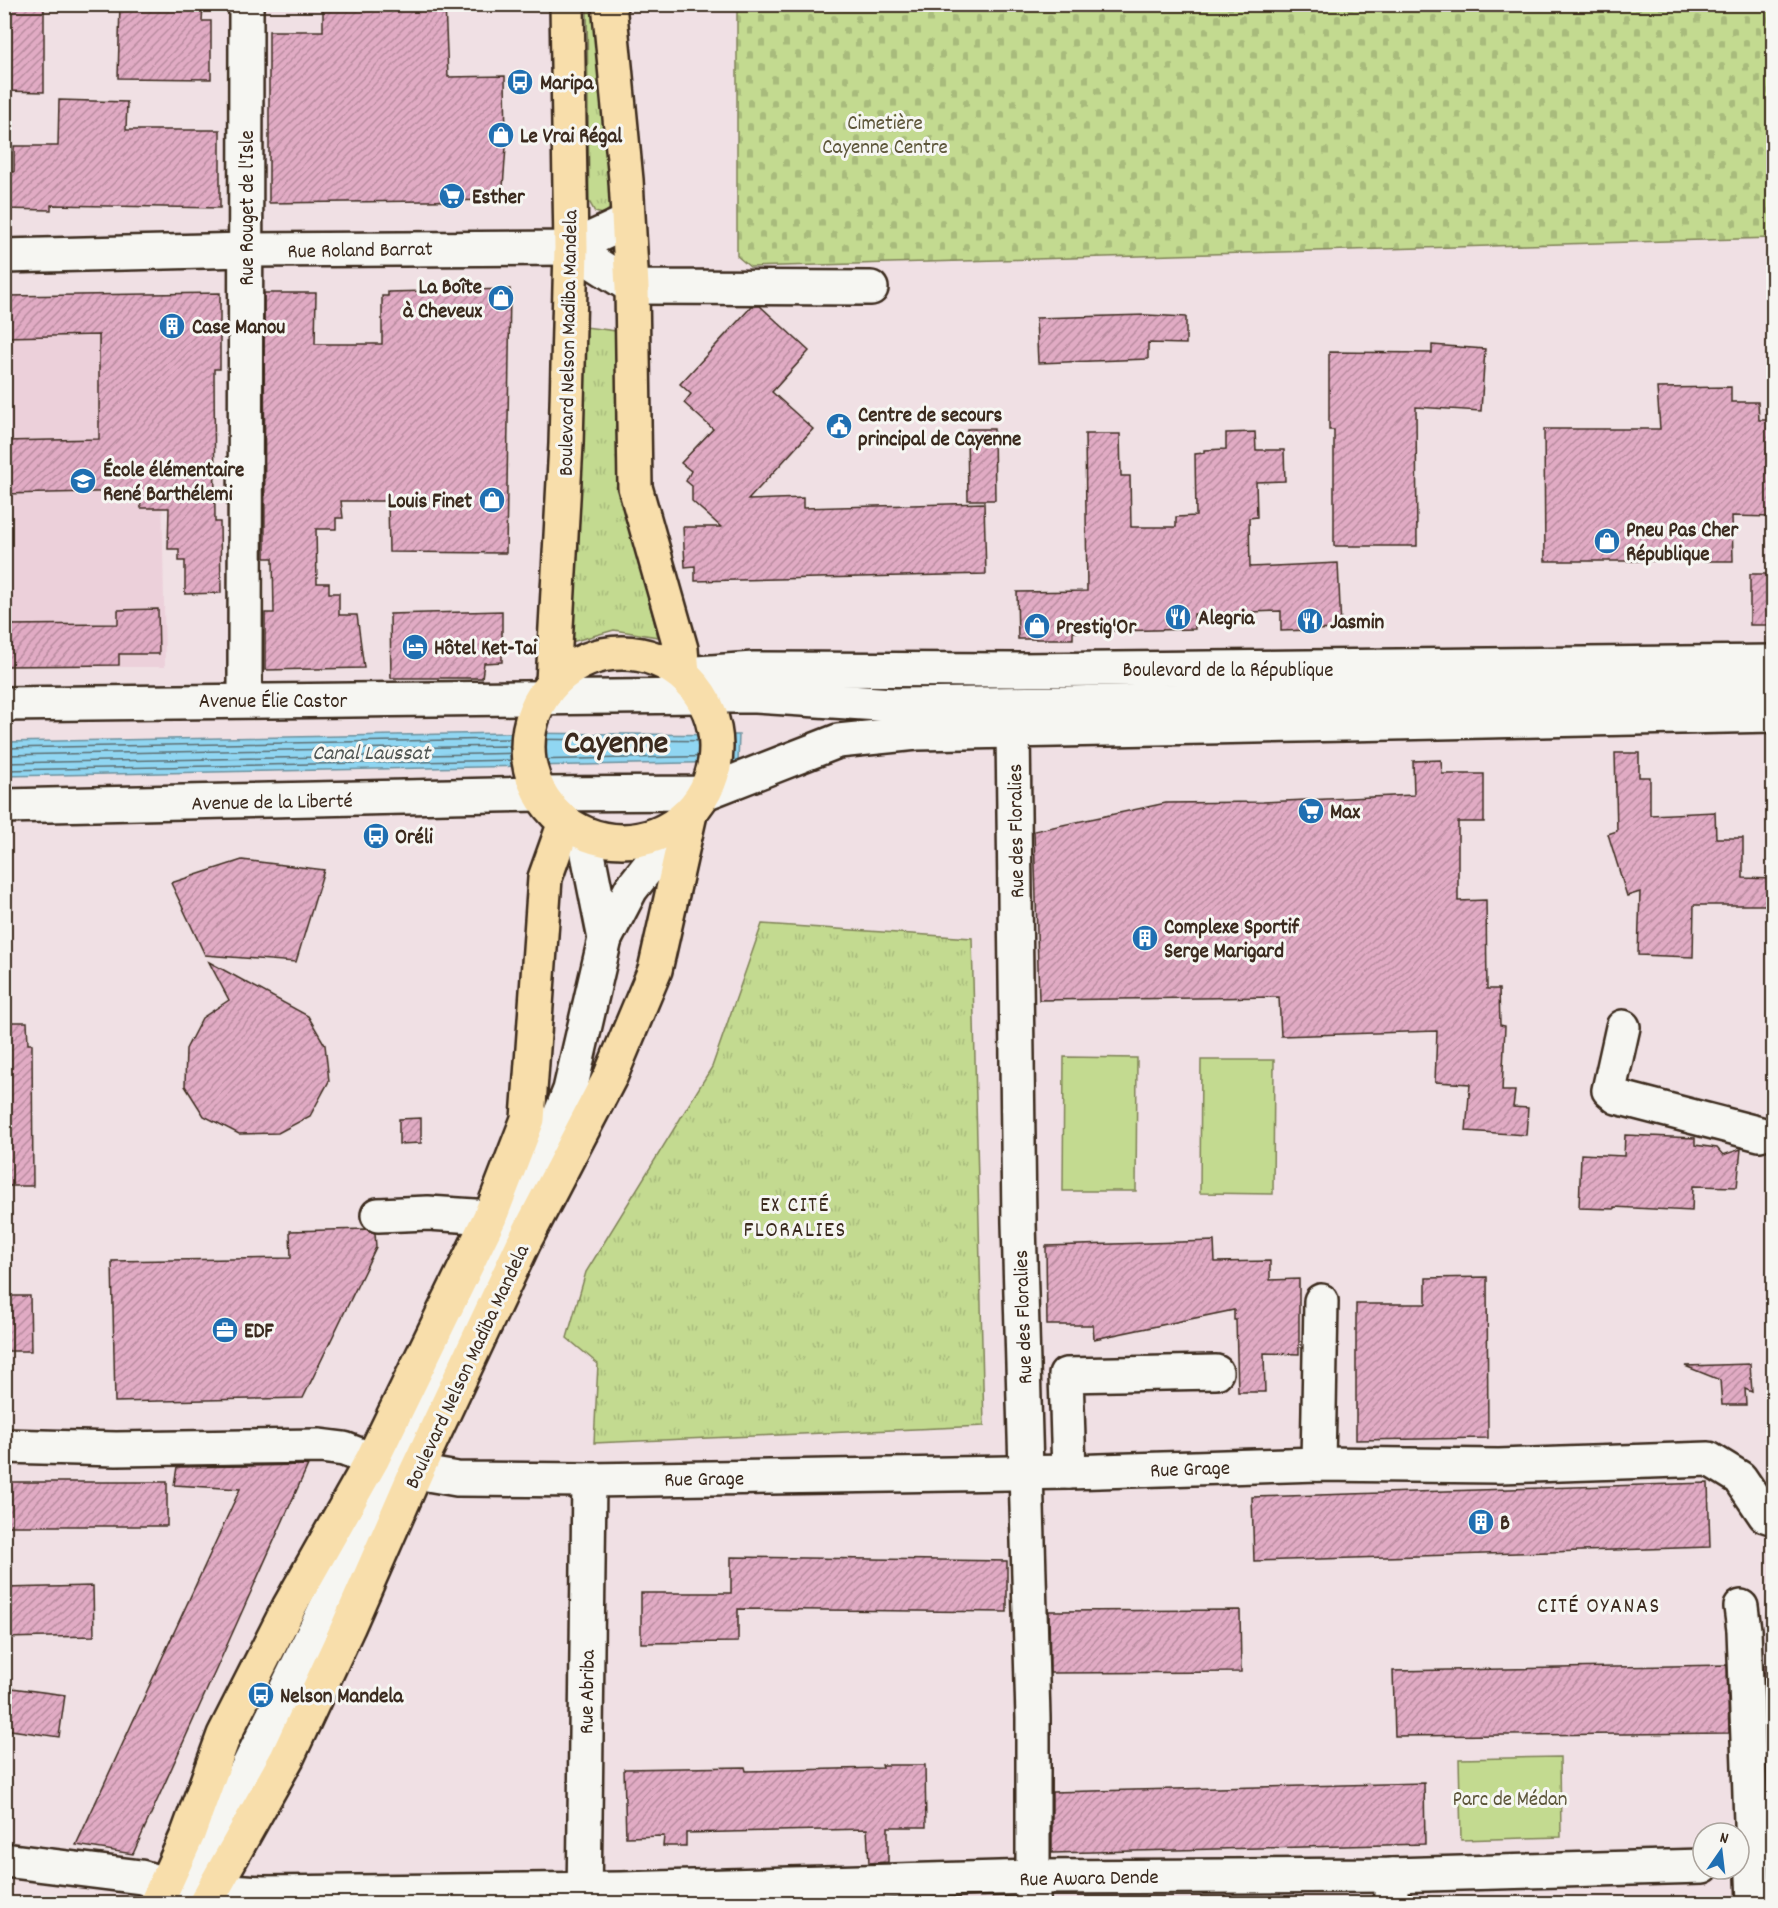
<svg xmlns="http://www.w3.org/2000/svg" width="1778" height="1908" font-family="Dekko,sans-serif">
  <defs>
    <pattern id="grass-tufts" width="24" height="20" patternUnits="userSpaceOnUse" patternTransform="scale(1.5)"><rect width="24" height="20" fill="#c3da90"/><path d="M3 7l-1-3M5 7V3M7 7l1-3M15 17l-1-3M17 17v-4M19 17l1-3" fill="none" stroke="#a8bb7c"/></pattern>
    <pattern id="cemetery-stones" width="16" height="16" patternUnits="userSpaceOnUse" patternTransform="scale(1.5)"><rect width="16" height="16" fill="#c3da90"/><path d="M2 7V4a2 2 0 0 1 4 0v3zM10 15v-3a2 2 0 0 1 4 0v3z" fill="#a8bb7c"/></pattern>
    <pattern id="building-hatch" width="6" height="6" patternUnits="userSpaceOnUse" patternTransform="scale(1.5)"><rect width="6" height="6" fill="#e1abc4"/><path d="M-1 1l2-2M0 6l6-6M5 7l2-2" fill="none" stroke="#b88b9f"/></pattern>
  </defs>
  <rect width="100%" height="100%" fill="#f0e0e4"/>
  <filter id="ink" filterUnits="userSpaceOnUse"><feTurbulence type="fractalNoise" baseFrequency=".0167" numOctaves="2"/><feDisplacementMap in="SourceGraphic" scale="12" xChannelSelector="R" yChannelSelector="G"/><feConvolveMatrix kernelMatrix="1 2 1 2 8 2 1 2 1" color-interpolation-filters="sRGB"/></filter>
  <g filter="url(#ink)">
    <path fill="#ecd0da" d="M159,294L165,667H5L4,296Z"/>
    <g fill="url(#grass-tufts)" stroke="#7f8257" stroke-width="1.5">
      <path d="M587,5H595L613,206L603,214L595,212L589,201Z"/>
      <path d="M585,327L616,331V429L625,507L658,637L614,630L568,643Z"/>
      <path d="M762,924L972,938L984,1426L594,1443L598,1364L567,1338L586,1272L712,1067Z"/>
    </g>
    <path fill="url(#cemetery-stones)" stroke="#7f8257" stroke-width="1.5" d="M737,5H1773V238L750,267L737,256Z"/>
    <g fill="#c3da90" stroke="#7f8257" stroke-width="1.5">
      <path d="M1064,1057L1137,1058L1136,1191H1063Z"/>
      <path d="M1201,1060H1274L1273,1194L1200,1193Z"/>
      <path d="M1560,1757L1561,1837L1461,1840L1459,1759Z"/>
    </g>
    <path fill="#90d6f2" stroke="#6e919d" stroke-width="1.5" d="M505,733L739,735L738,762L5,776V742Z"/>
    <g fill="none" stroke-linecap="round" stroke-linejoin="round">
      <g stroke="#5d6f73" stroke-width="1.5">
        <path d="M4,748L505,739L729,741L732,744V754L729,756L4,770"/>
        <path d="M4,755L505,746L532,747L535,750L532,753L4,763"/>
      </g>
    </g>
    <g fill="url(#building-hatch)" stroke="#3b2a1e" stroke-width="1.5">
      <path d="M4,4H44V92L6,91Z"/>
      <path d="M120,4H203L202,21H211V79L118,78Z"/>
      <path d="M323,4H445L448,77L505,76L506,147L502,200L269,203V31H323Z"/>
      <path d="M59,100L127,102L126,130H220V208L51,205V210L4,209V172H14V146H58Z"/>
      <path d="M510,289L506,553L389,552L388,501H341L343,518H336V529H316L317,583H329V593H339V615H357L364,668L265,670V613H274L273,558H265L264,293H316L315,344H382V296H388V292Z"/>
      <path d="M220,293V369H214L215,522H220L221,593L185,594V561H179V549H168L169,508H141L139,491L4,494V441L99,439V335L4,337V308L6,296Z"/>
      <path d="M752,306H760L809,351L772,392L813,429L748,500L803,498V508L984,503L986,574L695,581V566L685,567L683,527H721L692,501V486L686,481L691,471L681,463L713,429L684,403L691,394L680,384Z"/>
      <path d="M1147,315L1186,317V344L1148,343V359L1038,363L1036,318Z"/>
      <path d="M1432,345L1485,349L1481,411L1416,407L1417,546H1334V430H1329V352L1432,353Z"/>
      <path d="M1731,387V402H1758L1759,420H1772L1773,457V517L1732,516L1733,561H1545L1544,429H1660L1657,388Z"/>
      <path d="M967,429H994L995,500H968Z"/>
      <path d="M1255,432L1256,450H1284L1285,481L1256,482L1257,517L1249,518L1250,567L1338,563L1341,629L1281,631V611L1194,614L1195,629L1073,632V639H1018L1017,592L1087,591L1085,434H1120L1121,476H1130L1131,527H1176V517L1196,516L1195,454L1204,453V450L1226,449V433Z"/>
      <rect x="1750" y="574" width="23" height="51"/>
      <path d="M158,609L159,654H119V665L4,666V625L118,624V610Z"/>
      <path d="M502,611V662L484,663L482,678H391L390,614Z"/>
      <path d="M1615,753H1639V777H1650V815L1715,812L1716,838H1743V878L1773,879V905H1694L1693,957L1638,955L1640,892L1627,896L1608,834L1617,831Z"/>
      <path d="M1441,760L1442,774H1484V822H1458V901L1486,900L1487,989H1499L1500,1025L1505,1026L1502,1091H1515L1513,1107L1528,1108L1526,1135L1466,1131L1470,1084L1435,1082L1437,1031L1281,1036L1279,997L1039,1000L1034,831L1166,803L1263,802L1414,795L1413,761Z"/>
      <path d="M242,860L324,870L296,962L205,955L171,883Z"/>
      <path d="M209,962L308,1016L325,1045L329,1081L310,1116L278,1133L239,1134L204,1116L185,1086L186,1049L202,1018L229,1000Z"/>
      <path d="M4,1022H27L28,1044H32L33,1186H8L7,1141H4Z"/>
      <path d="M421,1118V1143L399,1144V1119Z"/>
      <path d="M1625,1135L1695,1138V1145L1717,1148L1723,1155L1741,1149L1737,1187L1693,1186L1692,1211L1614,1207V1209L1579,1208L1581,1154L1624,1156Z"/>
      <path d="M366,1229L375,1233L376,1247L303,1398L115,1402L112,1261L291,1258L290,1231Z"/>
      <path d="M1214,1241L1215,1262L1270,1261V1280L1299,1279V1354L1264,1353L1265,1392H1238L1236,1320H1234V1310L1094,1339L1093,1325H1047L1046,1246Z"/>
      <path d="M1487,1277L1488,1438L1356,1440V1304H1426V1278Z"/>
      <path d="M4,1296H30L31,1351H4Z"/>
      <path d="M1750,1364L1752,1392L1745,1389L1746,1405H1722L1720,1380L1685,1366Z"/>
      <path d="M308,1465L133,1854L76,1845L240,1489L174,1485L177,1467Z"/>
      <rect x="4" y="1482" width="163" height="44"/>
      <path d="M1708,1483L1710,1547L1254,1561L1252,1497Z"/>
      <path d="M731,1557L1007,1561V1612L738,1609V1642L641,1643V1593H731Z"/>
      <path d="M93,1586L94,1636L4,1638V1588Z"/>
      <path d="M1240,1610L1241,1672L1050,1673L1049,1611Z"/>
      <path d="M1727,1665L1729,1733L1395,1736L1393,1671Z"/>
      <path d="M1764,1665H1773V1732H1767Z"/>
      <path d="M4,1687L65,1695L59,1737L4,1729Z"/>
      <path d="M882,1765H925L926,1827H888V1862L869,1863L867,1829L686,1833V1846H663L664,1836L626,1837L624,1769L745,1767L746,1771L883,1768Z"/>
      <path d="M1424,1783L1425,1844L1052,1853V1792Z"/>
    </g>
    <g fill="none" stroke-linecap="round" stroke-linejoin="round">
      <defs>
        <g id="minor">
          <path d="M571,248L632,287L871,288"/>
          <path d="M4,256L246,250L571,248L627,222"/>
          <path d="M683,674L754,669L1020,670L1774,662"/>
          <path d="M245,699L246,4"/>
          <path d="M4,704L702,696H756L894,705L1066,703L1774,687"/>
          <path d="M1013,731L1019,1223L1033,1718V1904"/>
          <path d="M4,806L539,794L705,793L838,741L917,733L1774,715"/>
          <path d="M584,834L605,939"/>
          <path d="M1623,1027L1609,1090L1617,1097L1760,1134"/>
          <path d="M378,1215L428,1213L490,1217"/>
          <path d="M4,1446L116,1449L320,1446L344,1449L372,1460"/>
          <path d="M1318,1464L1321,1301"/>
          <path d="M416,1472L457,1479L589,1480L1069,1472L1318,1464L1499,1466L1709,1459L1740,1478L1765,1515L1774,1518"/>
          <path d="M1069,1472L1066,1375L1216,1372"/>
          <path d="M1741,1607L1744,1630L1754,1904"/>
          <path d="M4,1860L141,1877L165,1884"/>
          <path d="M211,1890L263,1893L621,1889L1034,1877L1391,1875L1703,1866"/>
          <path d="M181,1904L530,1191L570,1090L605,939L631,889L690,814"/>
          <path d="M584,1904L589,1480"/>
          <path d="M1391,1904V1875"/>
        </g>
        <g id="major">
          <path d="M609,4L626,180L632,287L635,487L681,649L683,674"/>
          <circle cx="622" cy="747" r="94"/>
          <path d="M553,682L566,444L571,248L567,4"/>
          <path d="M156,1904L188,1834L224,1735L289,1607L372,1460L490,1217L528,1119L545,878L565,822"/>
          <path d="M205,1904L287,1758L348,1627L416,1472L524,1242L611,1075L655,970L690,814"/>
        </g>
      </defs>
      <use href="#minor" stroke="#3b2a1e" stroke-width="38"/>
      <use href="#major" stroke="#3b2a1e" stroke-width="38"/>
      <use href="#minor" stroke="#f6f6f2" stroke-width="33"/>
      <use href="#major" stroke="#f8deab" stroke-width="33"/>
    </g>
  </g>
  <defs>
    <symbol id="bus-disc" viewBox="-11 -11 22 22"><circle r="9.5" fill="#1f6fb2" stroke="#f6f6f2"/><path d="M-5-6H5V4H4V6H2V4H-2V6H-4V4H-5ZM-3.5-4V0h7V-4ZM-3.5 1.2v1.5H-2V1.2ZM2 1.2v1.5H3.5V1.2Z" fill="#fff"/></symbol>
    <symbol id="shop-disc" viewBox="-11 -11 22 22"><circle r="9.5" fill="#1f6fb2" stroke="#f6f6f2"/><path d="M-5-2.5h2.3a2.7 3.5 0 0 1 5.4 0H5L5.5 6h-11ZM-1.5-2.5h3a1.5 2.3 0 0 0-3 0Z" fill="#fff"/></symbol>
    <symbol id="supermarket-disc" viewBox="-11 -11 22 22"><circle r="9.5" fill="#1f6fb2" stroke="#f6f6f2"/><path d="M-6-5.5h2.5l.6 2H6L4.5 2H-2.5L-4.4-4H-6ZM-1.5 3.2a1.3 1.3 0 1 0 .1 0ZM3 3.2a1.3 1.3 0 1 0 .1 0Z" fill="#fff"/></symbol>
    <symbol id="building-disc" viewBox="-11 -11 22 22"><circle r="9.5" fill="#1f6fb2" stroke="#f6f6f2"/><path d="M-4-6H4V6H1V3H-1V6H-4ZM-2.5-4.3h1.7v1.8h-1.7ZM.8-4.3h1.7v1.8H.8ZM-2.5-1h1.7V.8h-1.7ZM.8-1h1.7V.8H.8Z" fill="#fff"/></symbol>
    <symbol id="civic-disc" viewBox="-11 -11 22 22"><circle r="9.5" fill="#1f6fb2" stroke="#f6f6f2"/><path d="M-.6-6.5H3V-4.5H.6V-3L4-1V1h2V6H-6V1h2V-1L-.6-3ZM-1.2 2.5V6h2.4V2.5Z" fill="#fff"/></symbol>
    <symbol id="school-disc" viewBox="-11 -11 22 22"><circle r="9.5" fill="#1f6fb2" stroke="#f6f6f2"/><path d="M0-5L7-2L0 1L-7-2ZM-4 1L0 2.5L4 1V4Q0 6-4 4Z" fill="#fff"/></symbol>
    <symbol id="restaurant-disc" viewBox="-11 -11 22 22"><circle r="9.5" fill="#1f6fb2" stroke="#f6f6f2"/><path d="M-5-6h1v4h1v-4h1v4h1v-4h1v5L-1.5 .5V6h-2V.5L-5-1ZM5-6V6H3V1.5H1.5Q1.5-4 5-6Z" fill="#fff"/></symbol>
    <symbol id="hotel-disc" viewBox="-11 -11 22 22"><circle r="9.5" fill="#1f6fb2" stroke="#f6f6f2"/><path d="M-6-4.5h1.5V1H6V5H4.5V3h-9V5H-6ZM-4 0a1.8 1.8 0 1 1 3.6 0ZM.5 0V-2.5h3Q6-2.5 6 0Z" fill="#fff"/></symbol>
    <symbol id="office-disc" viewBox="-11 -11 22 22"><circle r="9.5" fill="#1f6fb2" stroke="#f6f6f2"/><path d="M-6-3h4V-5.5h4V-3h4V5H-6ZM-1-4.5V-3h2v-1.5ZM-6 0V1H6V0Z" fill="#fff"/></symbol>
  </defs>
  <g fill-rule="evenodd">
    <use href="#bus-disc" x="505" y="67" width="30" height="30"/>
    <use href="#shop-disc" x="486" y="120" width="30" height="30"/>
    <use href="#supermarket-disc" x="437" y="181" width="30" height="30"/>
    <use href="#shop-disc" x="486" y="283" width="30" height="30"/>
    <use href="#building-disc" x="157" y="311" width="30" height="30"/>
    <use href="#civic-disc" x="824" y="411" width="30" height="30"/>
    <use href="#school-disc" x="68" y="466" width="30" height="30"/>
    <use href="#shop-disc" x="477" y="485" width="30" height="30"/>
    <use href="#shop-disc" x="1592" y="526" width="30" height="30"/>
    <use href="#restaurant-disc" x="1163" y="602" width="30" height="30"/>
    <use href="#restaurant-disc" x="1295" y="606" width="30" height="30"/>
    <use href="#shop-disc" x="1022" y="611" width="30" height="30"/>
    <use href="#hotel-disc" x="400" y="632" width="30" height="30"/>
    <use href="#supermarket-disc" x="1296" y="796" width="30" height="30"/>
    <use href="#bus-disc" x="361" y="821" width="30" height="30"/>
    <use href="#building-disc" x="1130" y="923" width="30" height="30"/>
    <use href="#office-disc" x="210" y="1315" width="30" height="30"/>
    <use href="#building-disc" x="1466" y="1507" width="30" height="30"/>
    <use href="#bus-disc" x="246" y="1680" width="30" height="30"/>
  </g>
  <g text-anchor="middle" stroke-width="6" stroke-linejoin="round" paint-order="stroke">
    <g font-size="21" font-weight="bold" fill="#3b2a1e" stroke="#f6f6f2" text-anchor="start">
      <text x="540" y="89">Maripa</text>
      <text x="520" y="142">Le Vrai Régal</text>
      <text x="472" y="203">Esther</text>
      <text x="482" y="293" text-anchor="end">La Boîte<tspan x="482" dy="24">à Cheveux</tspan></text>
      <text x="192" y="333">Case Manou</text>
      <text x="858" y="421">Centre de secours<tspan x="858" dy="24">principal de Cayenne</tspan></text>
      <text x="103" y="476">École élémentaire<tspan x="103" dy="24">René Barthélemi</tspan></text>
      <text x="472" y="507" text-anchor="end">Louis Finet</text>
      <text x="1626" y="536">Pneu Pas Cher<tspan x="1626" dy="24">République</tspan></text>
      <text x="1198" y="624">Alegria</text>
      <text x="1330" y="628">Jasmin</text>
      <text x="1056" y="633">Prestig'Or</text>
      <text x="434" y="654">Hôtel Ket-Tai</text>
      <text x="1330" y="818">Max</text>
      <text x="395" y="843">Oréli</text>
      <text x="1164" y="933">Complexe Sportif<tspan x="1164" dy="24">Serge Marigard</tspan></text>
      <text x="244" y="1337">EDF</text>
      <text x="1500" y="1529">B</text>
      <text x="280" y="1702">Nelson Mandela</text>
    </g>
    <g font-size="21" fill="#5d563a" stroke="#f6f6f2">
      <text x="885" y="129">Cimetière<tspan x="885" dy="24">Cayenne Centre</tspan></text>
      <text x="1510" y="1805">Parc de Médan</text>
    </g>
    <g font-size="21" fill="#3b2a1e" stroke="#f6f6f2">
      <text transform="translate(246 208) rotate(-90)" y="7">Rue Rouget de l'Isle</text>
      <text transform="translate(360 249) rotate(-1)" y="7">Rue Roland Barrat</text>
      <text transform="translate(567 343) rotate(-89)" y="7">Boulevard Nelson Madiba Mandela</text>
      <text x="1228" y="676">Boulevard de la République</text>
      <text x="273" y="707">Avenue Élie Castor</text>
      <text transform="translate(272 801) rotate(-1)" y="7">Avenue de la Liberté</text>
      <text transform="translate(1015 831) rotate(-91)" y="7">Rue des Floralies</text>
      <text transform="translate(1022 1317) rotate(-92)" y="7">Rue des Floralies</text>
      <text transform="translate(466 1366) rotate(-65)" y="7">Boulevard Nelson Madiba Mandela</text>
      <text transform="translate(1190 1468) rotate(-2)" y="7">Rue Grage</text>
      <text transform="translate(704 1478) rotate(-1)" y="7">Rue Grage</text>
      <text transform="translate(586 1692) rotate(-89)" y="7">Rue Abriba</text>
      <text transform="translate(1089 1877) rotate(-1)" y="7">Rue Awara Dende</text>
    </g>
    <g font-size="22" font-style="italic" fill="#505553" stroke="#f6f6f2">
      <text x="371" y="759">Canal Laussat</text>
    </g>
    <g font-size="22" letter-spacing="1.5" fill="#3b2a1e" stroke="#f6f6f2">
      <text x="795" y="1211">EX CITÉ<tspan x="795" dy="25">FLORALIES</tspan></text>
      <text x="1599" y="1612">CITÉ OYANAS</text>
    </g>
    <g font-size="33" font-weight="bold" fill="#3b2a1e" stroke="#f6f6f2">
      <text x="616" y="752">Cayenne</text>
    </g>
  </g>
  <rect width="1778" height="1908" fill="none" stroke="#f6f6f2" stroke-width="24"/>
  <rect x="12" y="12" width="1754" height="1884" fill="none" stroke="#3b2a1e" stroke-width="2" filter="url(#ink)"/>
  <g transform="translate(1721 1851) rotate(14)"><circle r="28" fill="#f6f6f2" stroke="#aba49d" stroke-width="1.5"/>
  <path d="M0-4.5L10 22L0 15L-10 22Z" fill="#1f6fb2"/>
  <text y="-9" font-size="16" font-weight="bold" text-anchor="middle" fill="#3b2a1e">N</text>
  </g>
</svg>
